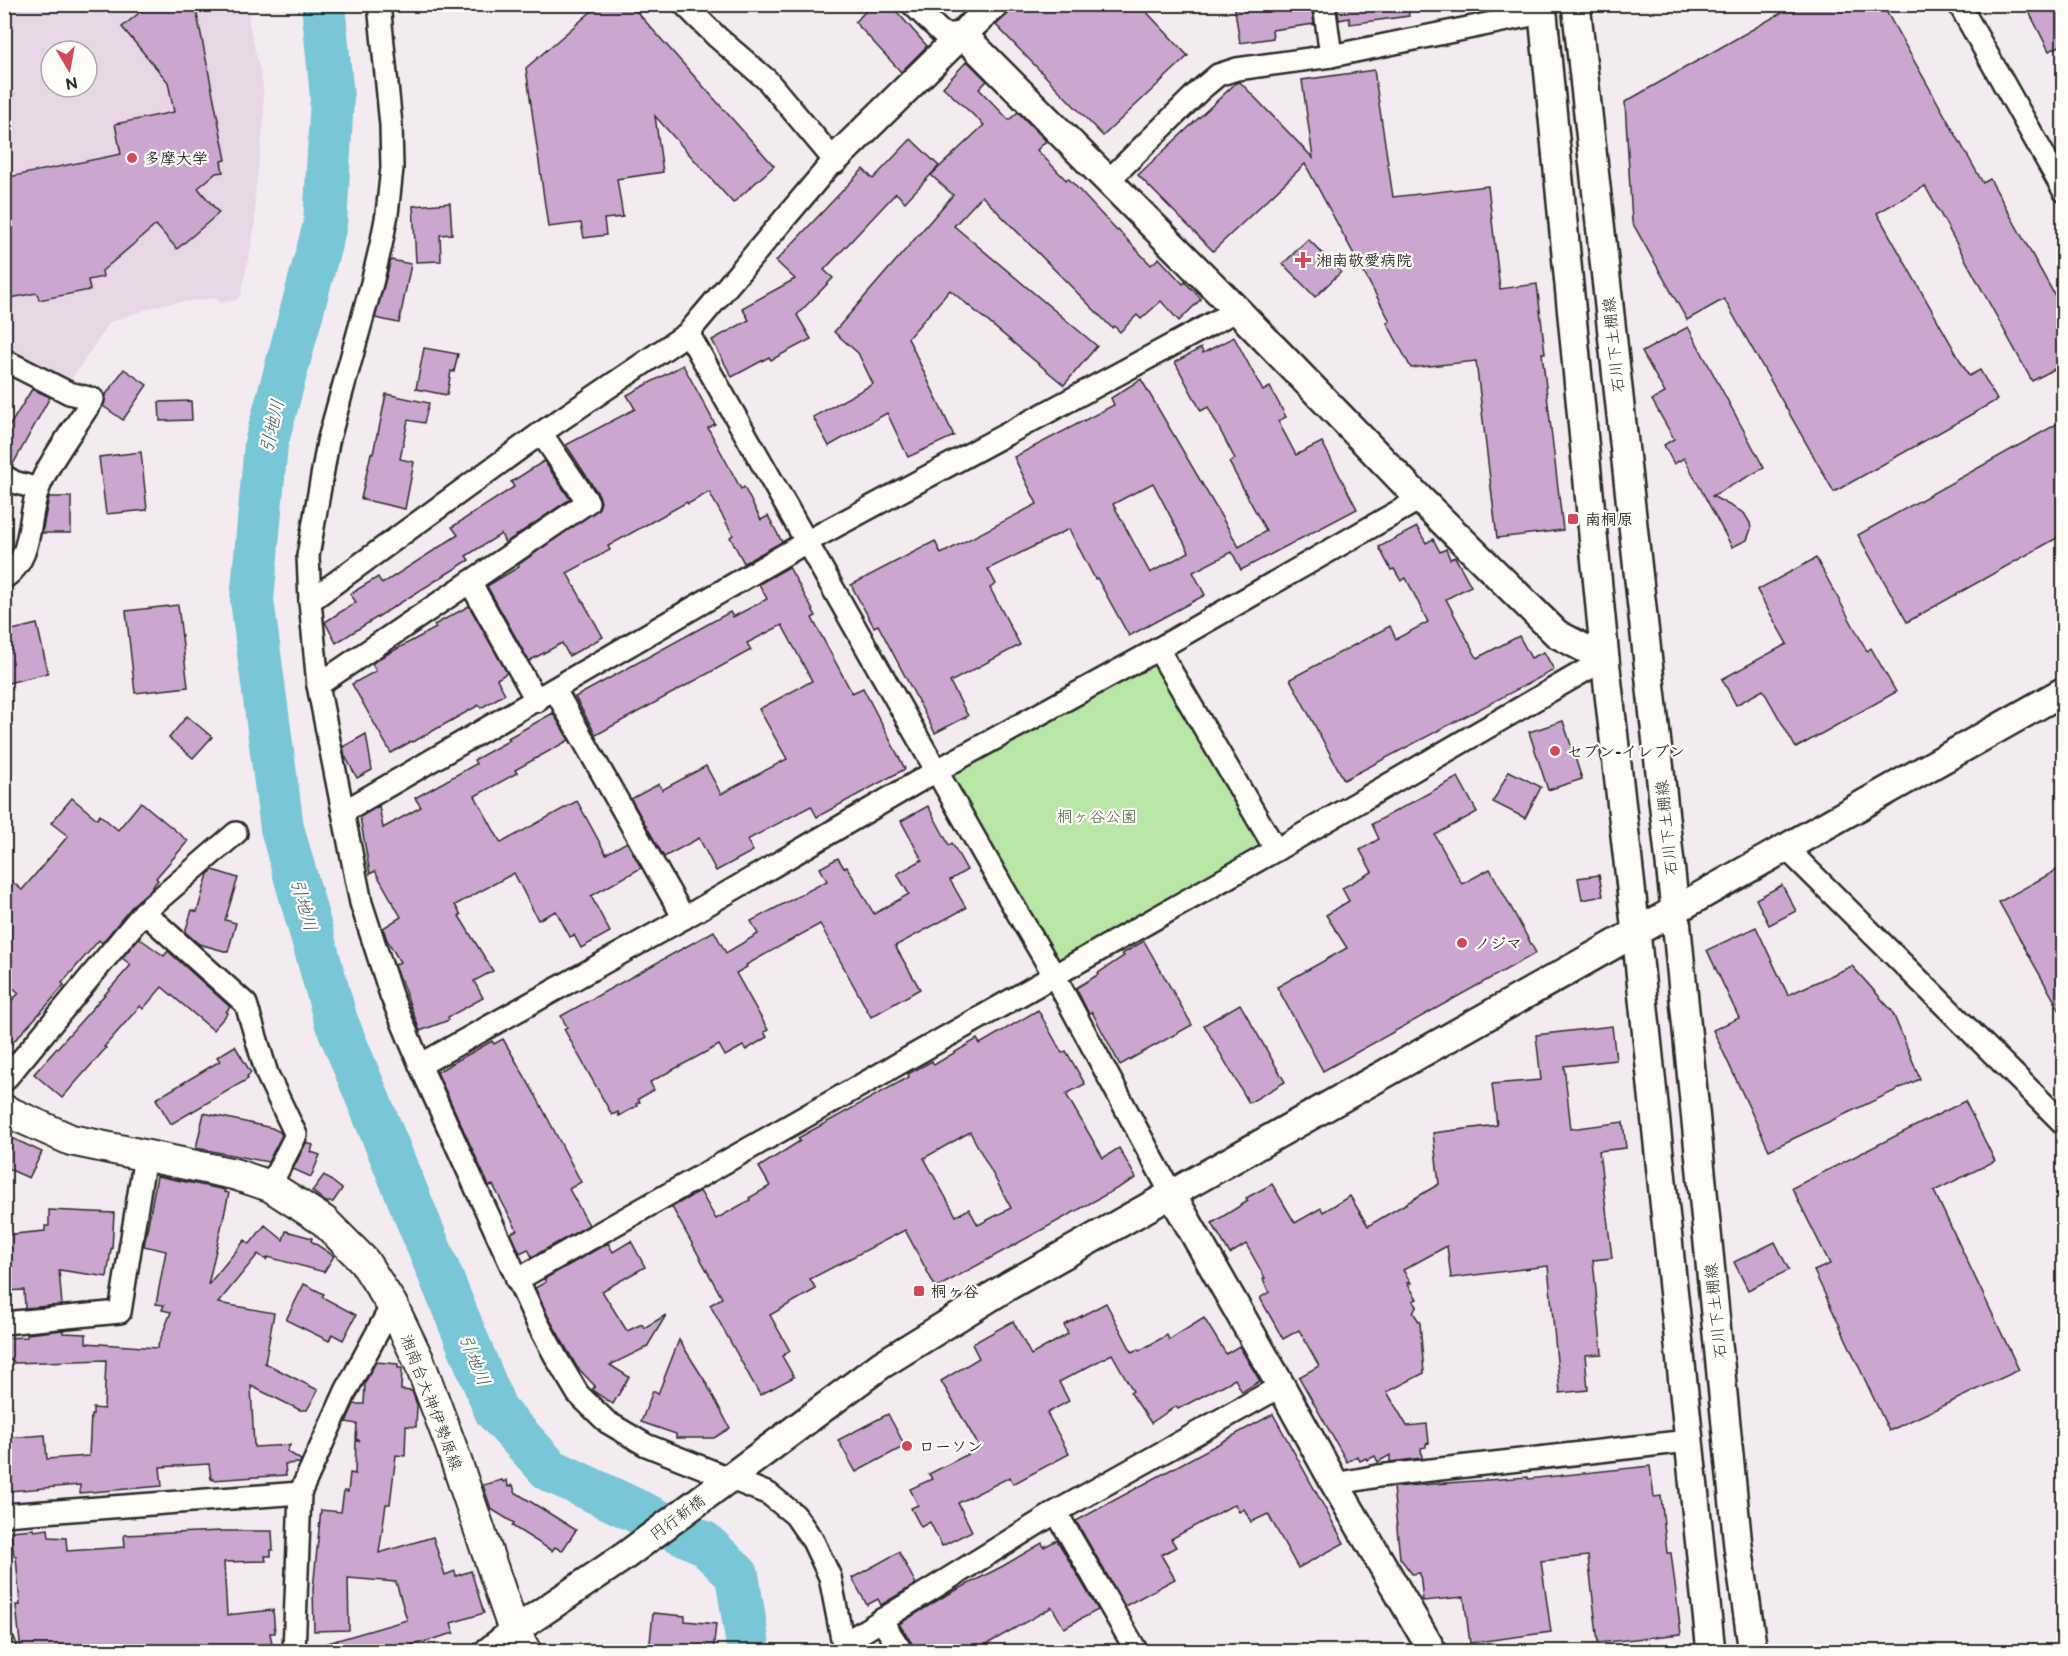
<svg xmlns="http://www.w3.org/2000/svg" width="2068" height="1656" font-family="'Balsamiq Sans','Klee One',sans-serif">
  <rect width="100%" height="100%" fill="#f3ebef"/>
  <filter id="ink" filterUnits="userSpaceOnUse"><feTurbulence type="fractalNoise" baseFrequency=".0167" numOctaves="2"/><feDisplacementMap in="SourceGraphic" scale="12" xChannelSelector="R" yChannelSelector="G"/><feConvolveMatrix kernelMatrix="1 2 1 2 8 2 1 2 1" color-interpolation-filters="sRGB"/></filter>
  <g filter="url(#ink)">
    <path fill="#e7d7e6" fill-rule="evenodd" d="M4,5H248L249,24L263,85L264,123L255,193V226L241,295L235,300L219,303L218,298L163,304L110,322L72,378L60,380L5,350ZM51,51H87V87H51Z"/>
    <path fill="#b7e6a5" stroke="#718868" stroke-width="1.5" d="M1158,649L1276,850L1054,975L936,771Z"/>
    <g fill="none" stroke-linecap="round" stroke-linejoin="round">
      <path stroke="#79c6d7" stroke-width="44" d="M323,4L332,97L325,225L266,444L252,600L282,828L336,1021L496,1411L550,1470L704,1543L737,1575L749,1652"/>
    </g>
    <g fill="#cba7d0" stroke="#2b2b2b" stroke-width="1.5" fill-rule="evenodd">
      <path d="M150,4H195L226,160L221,161L223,172L216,173L198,188L219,213L177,249L156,225L102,271L103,277L88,280L90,290L39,300L37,293L4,299V178L121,154L115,124L174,112L168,82L122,27Z"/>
      <path d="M600,4H630L774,166L733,203L655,116L663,172L617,179L623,217L604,219L606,235L584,238L581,223L548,227L526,68Z"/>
      <path d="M873,4H890L927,46L901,72L855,22Z"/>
      <path d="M1019,4H1139L1188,56L1103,136L996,25Z"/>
      <path d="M1234,4H1311L1314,24L1272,30L1273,38L1240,43Z"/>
      <path d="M1337,4H1408L1409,16L1350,24L1349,18L1339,20Z"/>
      <path d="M1797,4H1882L1983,183L1990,179L2064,312V364L2032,381L1925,186L1877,213L1969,376L1980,370L1997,400L1834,492L1724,299L1687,320L1632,222L1625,102Z"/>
      <path d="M2025,4H2064V44L2049,51Z"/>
      <path d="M967,61L987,81L979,89L1009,120L1018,112L1046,141L1037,150L1066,180L1068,178L1117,231L1118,230L1151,265L1159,258L1183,284L1185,282L1201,299L1179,321L1161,301L1141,319L1137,315L1120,332L1114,326L1112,328L982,196L954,226L1097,346L1064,385L950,290L908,338L954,436L908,457L887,413L829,446L813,417L873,384L858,353L834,332L953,195L931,175L984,125L943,87Z"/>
      <path d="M1374,70L1393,197L1488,186L1500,289L1537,284L1545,353H1542L1563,530L1497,538L1476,361L1411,368L1387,323L1390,321L1305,164L1213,251L1138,175L1236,83L1240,82L1313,158L1302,80Z"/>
      <path d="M911,139L939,166L905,202L896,193L824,270L833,278L797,315L811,339L771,360L769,357L732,377L712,340L749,320L742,308L795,279L776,261L863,169L873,179Z"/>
      <path d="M450,203L452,234L440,235L441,261L416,262L413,206Z"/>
      <path d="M1308,239L1341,272L1315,297L1283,264Z"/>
      <path d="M391,260L411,264L399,323L375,318Z"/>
      <path d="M1688,327L1764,468L1712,496L1744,513L1750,523L1751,529L1747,540L1732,547L1684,458L1674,464L1664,445L1674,439L1652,400L1665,393L1642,352Z"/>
      <path d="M1234,337L1263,391L1270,387L1286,417L1278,421L1296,455L1322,442L1357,509L1241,570L1232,552L1193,572L1205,595L1129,636L1097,578L1095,579L1069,529L988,569L996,584L990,588L1020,645L950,682L968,716L935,733L878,625L874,627L851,585L935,541L941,554L1037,504L1014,457L1114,405L1111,398L1141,379L1239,547L1266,531L1229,462L1235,459L1208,407L1201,411L1175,362L1201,348L1203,353ZM1153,483L1189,552L1150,573L1113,504Z"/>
      <path d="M424,348L458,354L454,372L451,371L447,395L416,389Z"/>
      <path d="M683,365L715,424L708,428L741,489L744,487L761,520L768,516L782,542L744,563L730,537L733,535L709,492L688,504L687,502L608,546L610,550L567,573L603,637L569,656L562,643L529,661L487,586L519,567L518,565L599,508L601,502L599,495L566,445L635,409L627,395Z"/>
      <path d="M124,369L147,385L123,420L103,406L105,396Z"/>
      <path d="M32,389L50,397L12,466L4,463V435Z"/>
      <path d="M386,394L429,403L424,423L408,420L400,459L414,462L405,509L361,499L371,453L373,454L377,434H378Z"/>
      <path d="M191,401L192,420L160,421L159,402Z"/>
      <path d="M2064,420V534L1907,622L1858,535Z"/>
      <path d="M141,452L147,510L106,514L99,457Z"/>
      <path d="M544,461L570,499L505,543L501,534L466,556L469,560L336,643L325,622L356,602L350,594L378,577L382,584L458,535L452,527L514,487L511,482Z"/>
      <path d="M49,497H71V533H42Z"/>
      <path d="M1417,527L1426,543L1433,539L1440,552L1446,549L1450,559L1455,557L1471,586L1446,599L1477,658L1519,636L1531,658L1544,652L1554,670L1344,780L1290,679L1390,626L1396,639L1428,622L1406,578L1401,581L1394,569L1391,570L1379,547Z"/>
      <path d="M1816,558L1867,651L1871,648L1896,692L1796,748L1763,690L1736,705L1722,679L1787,644L1757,590Z"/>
      <path d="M789,567L816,616L812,618L852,693L863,688L905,769L817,817L811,806L747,840L753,851L716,871L699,838L664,857L631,799L659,784L662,790L706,766L721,794L787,759L759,709L812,681L782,625L747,643L751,650L596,735L575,697L730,612L733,617L767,599L759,584Z"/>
      <path d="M178,605L188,687L135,693L126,611Z"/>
      <path d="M469,606L507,673L497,679L505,694L481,708L479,705L413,742L412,741L391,753L352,684L376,671L372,664L378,659L436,628L434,625Z"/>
      <path d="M37,624L48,673L4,684V632Z"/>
      <path d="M553,713L569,740L515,770L517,773L475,796L501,843L577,801L606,854L627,842L641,868L591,896L610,932L581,948L574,935L570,937L556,911L538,920L514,873L455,905L461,915L459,916L493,971L474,981L483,998L448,1017L449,1020L420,1031L395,965L400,962L387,940L383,928L401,917L375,871L370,874L360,817L379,806L383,828L421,807L415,798L476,764L474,760L510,740L508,738Z"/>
      <path d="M187,716L212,737L193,758L169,738Z"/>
      <path d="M1563,721L1582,779L1548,790L1529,732Z"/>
      <path d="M366,734L372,770L357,778L345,756L343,747Z"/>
      <path d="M1509,771L1541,787L1525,818L1493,802Z"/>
      <path d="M1458,777L1477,812L1435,835L1462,884L1490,869L1536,953L1323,1071L1277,987L1347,948L1326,915L1349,901L1342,888L1372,872L1360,850L1379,839L1372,824Z"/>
      <path d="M72,798L97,819L100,815L118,830L141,802L188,841L156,878L158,880L150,890L134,904L102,943L99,940L62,983L64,985L49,1003L4,1052V1009L19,993L4,980V875L22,890L68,836L51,823Z"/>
      <path d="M928,806L949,845L952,843L967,870L950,880L966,908L895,946L920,989L871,1017L820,924L746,965L747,967L736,973L768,1030L764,1032L767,1037L746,1050L743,1046L725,1056L719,1045L650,1082L654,1090L638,1099L640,1102L636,1104L637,1106L619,1116L618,1112L612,1115L564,1029L567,1027L561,1016L714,931L726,953L758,934L751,921L827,881L820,868L838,858L844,868L847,867L874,914L909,894L897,874L922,860L901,821Z"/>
      <path d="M2064,866V1018L1999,902Z"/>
      <path d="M213,870L238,878L225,920L236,923L228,952L199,944L185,932L192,910L197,912L208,874Z"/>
      <path d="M1599,875L1603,896L1582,900L1578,878Z"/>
      <path d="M1782,885L1796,911L1769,925L1756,899Z"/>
      <path d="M1756,927L1788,995L1852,966L1892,1011L1920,1079L1769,1150L1713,1030L1739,1018L1707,950Z"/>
      <path d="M139,938L164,956L168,951L230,1007L226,1012L228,1013L213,1030L162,987L143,1009L140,1006L104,1047L106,1048L62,1098L34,1074L131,965L122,958Z"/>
      <path d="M1144,941L1192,1025L1120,1065L1092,1012L1089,1014L1076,988L1099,974L1098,973L1124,956L1122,954Z"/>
      <path d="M1240,1004L1285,1082L1249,1103L1204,1025Z"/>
      <path d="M1038,1010L1062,1053L1066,1051L1085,1084L1066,1094L1103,1158L1119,1148L1136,1178L936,1288L905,1230L810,1279L816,1289L770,1315L790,1351L782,1356L794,1377L760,1395L710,1305L722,1298L672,1207L700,1191L716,1219L750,1200L749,1198L770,1186L759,1167L800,1141L798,1138L909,1077L908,1074L932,1061L934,1065L977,1039L980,1044ZM970,1132L1011,1208L978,1225L969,1209L956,1216L924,1158Z"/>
      <path d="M1612,1026L1616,1060L1564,1066L1571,1129L1623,1122L1626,1148L1599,1151L1612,1258L1593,1260L1602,1354L1585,1355L1588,1390L1560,1393L1548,1266L1451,1278L1447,1246L1403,1270L1411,1283H1407L1417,1299L1413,1301L1417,1306L1413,1312L1420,1323L1424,1373L1387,1392L1407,1426L1427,1424L1429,1443L1426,1444V1447L1421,1448L1422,1458L1390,1462V1455L1378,1462L1375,1456L1367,1460L1366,1458L1360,1461L1357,1456L1347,1462L1299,1377L1319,1366L1299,1330L1283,1339L1260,1298L1269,1292L1263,1279L1265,1278L1246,1244L1230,1254L1212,1223L1248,1201L1246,1198L1272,1184L1295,1223L1321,1208L1323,1212L1350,1196L1368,1226L1439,1184L1433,1133L1497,1125L1492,1084L1541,1080L1536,1035Z"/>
      <path d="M503,1039L536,1096L581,1182L569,1189L589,1225L532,1257L528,1249L520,1253L511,1233L517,1230L493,1185L489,1186L437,1072L492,1041L494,1044Z"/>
      <path d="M235,1046L251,1073L247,1076L248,1079L171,1124L156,1099L220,1061L217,1057Z"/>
      <path d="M1965,1101L1995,1161L1934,1191L2019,1370L1889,1431L1814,1271L1830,1264L1792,1188Z"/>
      <path d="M204,1113L272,1128L280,1132L282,1135L268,1162L196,1148Z"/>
      <path d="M12,1138L42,1152L29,1178L4,1167V1154Z"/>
      <path d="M306,1143L313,1145L311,1152L320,1155L311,1177L293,1169Z"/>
      <path d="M324,1175L342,1189L333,1202H326L312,1191Z"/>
      <path d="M157,1176L225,1190L224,1192L229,1193L208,1285L245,1240L250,1244L265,1225L283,1240L286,1231L312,1238L311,1241L334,1256L324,1272L268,1257L266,1260L258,1254L218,1303L274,1313L265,1363L318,1390L307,1410H300L251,1386L254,1447L290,1445L287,1451L301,1460L300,1463L285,1464L286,1475L213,1480V1479H211L209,1464L160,1467L162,1486L80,1493V1485L9,1491L5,1438L45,1435L47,1459L89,1456L91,1415H93V1408L104,1409L106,1360L14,1363L13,1360L4,1361V1338L27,1337V1334L63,1330V1333L86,1334V1343L157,1348L171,1312L162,1310L164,1305L156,1304L166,1251L144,1246Z"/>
      <path d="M49,1210L114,1213L112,1249H111L107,1277L59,1270L62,1305L25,1308L24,1290L4,1291V1235L45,1231V1226H49Z"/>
      <path d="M631,1241L645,1267L602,1291L627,1331L642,1324L644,1328L666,1315L647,1347L610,1365L629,1377L613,1404L592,1390L595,1386L577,1367L548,1316L535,1288L546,1282L544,1279L608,1243L613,1252Z"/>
      <path d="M1775,1242L1789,1270L1748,1290L1734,1262Z"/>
      <path d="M304,1284L324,1294L322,1297L356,1315L343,1340L332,1334L329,1341L286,1320Z"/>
      <path d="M1106,1303L1132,1352L1138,1349L1139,1351L1167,1335L1169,1340L1204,1318L1226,1354L1239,1346L1260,1381L1242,1392L1235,1379L1178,1409L1176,1406L1151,1423L1130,1392L1133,1391L1112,1354L1059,1382L1069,1401L1047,1413L1069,1454L1013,1484L1010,1477L958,1503L972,1531L942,1546L930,1522L921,1527L911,1508L918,1505L910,1489L932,1479L929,1474L980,1448L941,1381L979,1358L972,1344L1013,1321L1031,1355L1068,1334L1064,1325Z"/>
      <path d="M679,1340L705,1381L730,1428L714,1438H676V1434L641,1422L653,1391L658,1394Z"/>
      <path d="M376,1362L398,1364V1368H402L401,1390L412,1391L417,1405L416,1427L406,1426L405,1456L396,1455L390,1504H386L379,1553L433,1537L445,1575L455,1571L456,1576L471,1571L484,1613L451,1623L454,1633L402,1648L403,1652H318L317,1646L407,1620L396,1582L348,1578L349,1630L314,1631L313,1589L321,1510L341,1512L344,1491L348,1492L350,1473L355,1474L356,1441H360L356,1439L357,1424L346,1422L354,1404H364L365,1383Z"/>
      <path d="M888,1414L905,1446L856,1472L838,1440Z"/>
      <path d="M1273,1414L1344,1543L1298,1568L1268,1514L1251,1522L1244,1509L1239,1512L1235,1504L1171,1539L1176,1547L1161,1555L1175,1579L1125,1606L1076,1521Z"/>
      <path d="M1650,1466L1654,1497L1661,1496L1667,1553H1671L1681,1634L1598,1643L1588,1556L1541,1561L1551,1632L1470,1643L1464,1597L1423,1601L1420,1573L1412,1574L1400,1558L1393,1487L1528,1477V1479Z"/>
      <path d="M502,1480L503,1482L507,1480L508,1487L513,1485L515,1492L576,1530L562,1551L555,1547L552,1551L512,1526L514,1523L491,1509L483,1485Z"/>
      <path d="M34,1529V1531L48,1529L49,1537L66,1538L67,1551L125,1547L124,1535L222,1531H272L273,1550H271V1556H265L266,1561L224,1562L227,1615L273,1610L275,1633H270L272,1644L177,1652H175L174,1645L123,1650V1652H21L16,1605H20L16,1556H14L11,1531Z"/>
      <path d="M1057,1540L1098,1610L1064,1628L1052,1607L973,1652H915L913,1645L899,1624L943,1597L1003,1566L1042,1543L1044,1547Z"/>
      <path d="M899,1552L916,1584L881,1605L878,1599L867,1605L852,1578Z"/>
      <path d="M653,1613L685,1616V1621L716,1624L713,1652H649Z"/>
    </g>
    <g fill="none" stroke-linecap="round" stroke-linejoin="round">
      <defs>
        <g id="minor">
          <path d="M379,4L391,125L392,168L387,214L381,245L372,283L328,442L308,556L310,601L318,685L361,903L391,995L420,1065L537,1322L557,1359L578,1394L607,1422L646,1445L769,1494L795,1515L813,1541L830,1577L843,1644L842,1652"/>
          <path d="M684,4L717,37L767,80L834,160L688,333L1003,888L1054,975L1171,1193"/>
          <path d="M912,4L943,34H962L966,26"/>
          <path d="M1324,4L1331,56"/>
          <path d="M1959,4L2064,191"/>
          <path d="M1108,181L1200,90L1218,75L1237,69L1331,56L1542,13"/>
          <path d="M4,360L69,393L93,399C77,425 48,462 38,490C27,520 34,558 4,578"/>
          <path d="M4,476L14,482L38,489"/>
          <path d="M470,582L537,701"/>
          <path d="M310,601L541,433L688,333"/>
          <path d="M1158,649L1276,850"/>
          <path d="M318,685L588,502L541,433"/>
          <path d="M555,690L684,918"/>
          <path d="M343,812L808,541L1237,310"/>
          <path d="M1785,847L2064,1124"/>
          <path d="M144,912L246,1004L267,1074L296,1135L270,1186"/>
          <path d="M420,1065L684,918L936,771L1158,649L1420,499"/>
          <path d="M4,1081L144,912L236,833"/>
          <path d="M517,1280L1276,850L1605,659"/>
          <path d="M4,1323L120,1312L145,1156"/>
          <path d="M1335,1484L1378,1476L1688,1441"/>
          <path d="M1056,1512L1137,1652"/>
          <path d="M4,1515L300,1493"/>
          <path d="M881,1620L902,1652"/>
          <path d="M843,1644L1056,1512L1281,1386"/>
          <path d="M4,1645L5,1652"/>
          <path d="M294,1652L300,1493L346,1391L392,1305"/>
        </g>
        <g id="tertiary">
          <path d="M1542,4L1605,659L1636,932L1711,1652"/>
          <path d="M1576,4L1675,909L1738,1546L1753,1652"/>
          <path d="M962,34L1237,310L1420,499L1557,634L1605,659"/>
          <path d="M834,160L950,46L995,4"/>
          <path d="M1171,1193L1281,1386L1335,1484L1433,1652"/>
          <path d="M488,1652L514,1631L625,1556L881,1365L1010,1285L2064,691"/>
        </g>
        <path id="secondary" d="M4,1110L71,1140L234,1174L270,1186L324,1221L364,1261L392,1305L419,1361L451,1446L514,1631L526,1652"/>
      </defs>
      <use href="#minor" stroke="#2b2b2b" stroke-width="26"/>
      <use href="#tertiary" stroke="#2b2b2b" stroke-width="32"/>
      <use href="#secondary" stroke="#2b2b2b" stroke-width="34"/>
      <use href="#minor" stroke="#fdfcf7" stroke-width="21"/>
      <use href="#tertiary" stroke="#fdfcf7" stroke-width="27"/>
      <use href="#secondary" stroke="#fdfcf7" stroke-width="30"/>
    </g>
  </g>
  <g fill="#d1495b" stroke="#fdfcf7" stroke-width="2">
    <circle cx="132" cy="158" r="6"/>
    <path d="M1300 251h6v6h6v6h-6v6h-6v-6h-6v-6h6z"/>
    <rect x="1567" y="513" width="12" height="12" rx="3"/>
    <circle cx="1555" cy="751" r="6"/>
    <circle cx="1462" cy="943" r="6"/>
    <rect x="913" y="1285" width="12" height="12" rx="3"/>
    <circle cx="907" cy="1446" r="6"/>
  </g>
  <g text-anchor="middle" stroke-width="4.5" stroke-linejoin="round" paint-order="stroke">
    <g font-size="16" font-weight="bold" fill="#2b2b2b" stroke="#fdfcf7" text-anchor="start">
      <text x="144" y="164">多摩大学</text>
      <text x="1316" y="266">湘南敬愛病院</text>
      <text x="1585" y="525">南桐原</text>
      <text x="1567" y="757">セブン-イレブン</text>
      <text x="1474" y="949">ノジマ</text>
      <text x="931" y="1297">桐ヶ谷</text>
      <text x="919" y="1452">ローソン</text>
    </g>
    <g font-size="16" fill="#2b2b2b" stroke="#fdfcf7">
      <text transform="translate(1613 345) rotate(-96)" y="6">石川下土棚線</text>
      <text transform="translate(1666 828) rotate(-96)" y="6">石川下土棚線</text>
      <text transform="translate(1715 1311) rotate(-96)" y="6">石川下土棚線</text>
      <text transform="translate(432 1402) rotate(69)" y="6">湘南台大神伊勢原線</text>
      <text transform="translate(677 1517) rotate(-37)" y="6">円行新橋</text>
    </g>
    <g font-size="16" fill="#4e5a4a" stroke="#fdfcf7">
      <text x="1097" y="822">桐ヶ谷公園</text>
    </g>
    <g font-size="18" font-style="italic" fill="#425a5f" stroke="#fdfcf7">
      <text transform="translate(272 426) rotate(-77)" y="6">引地川</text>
      <text transform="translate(304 905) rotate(74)" y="6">引地川</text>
      <text transform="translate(475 1360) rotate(68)" y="6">引地川</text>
    </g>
  </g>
  <rect width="2068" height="1656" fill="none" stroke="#fdfcf7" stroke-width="24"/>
  <rect x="12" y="12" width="2044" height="1632" fill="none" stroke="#2b2b2b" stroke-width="2" filter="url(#ink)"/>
  <g transform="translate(69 69) rotate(170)"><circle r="28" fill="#fdfcf7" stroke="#a9a8a5" stroke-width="1.5"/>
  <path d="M0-4.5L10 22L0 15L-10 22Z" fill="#d1495b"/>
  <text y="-9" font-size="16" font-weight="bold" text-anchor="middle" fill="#2b2b2b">N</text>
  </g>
</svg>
